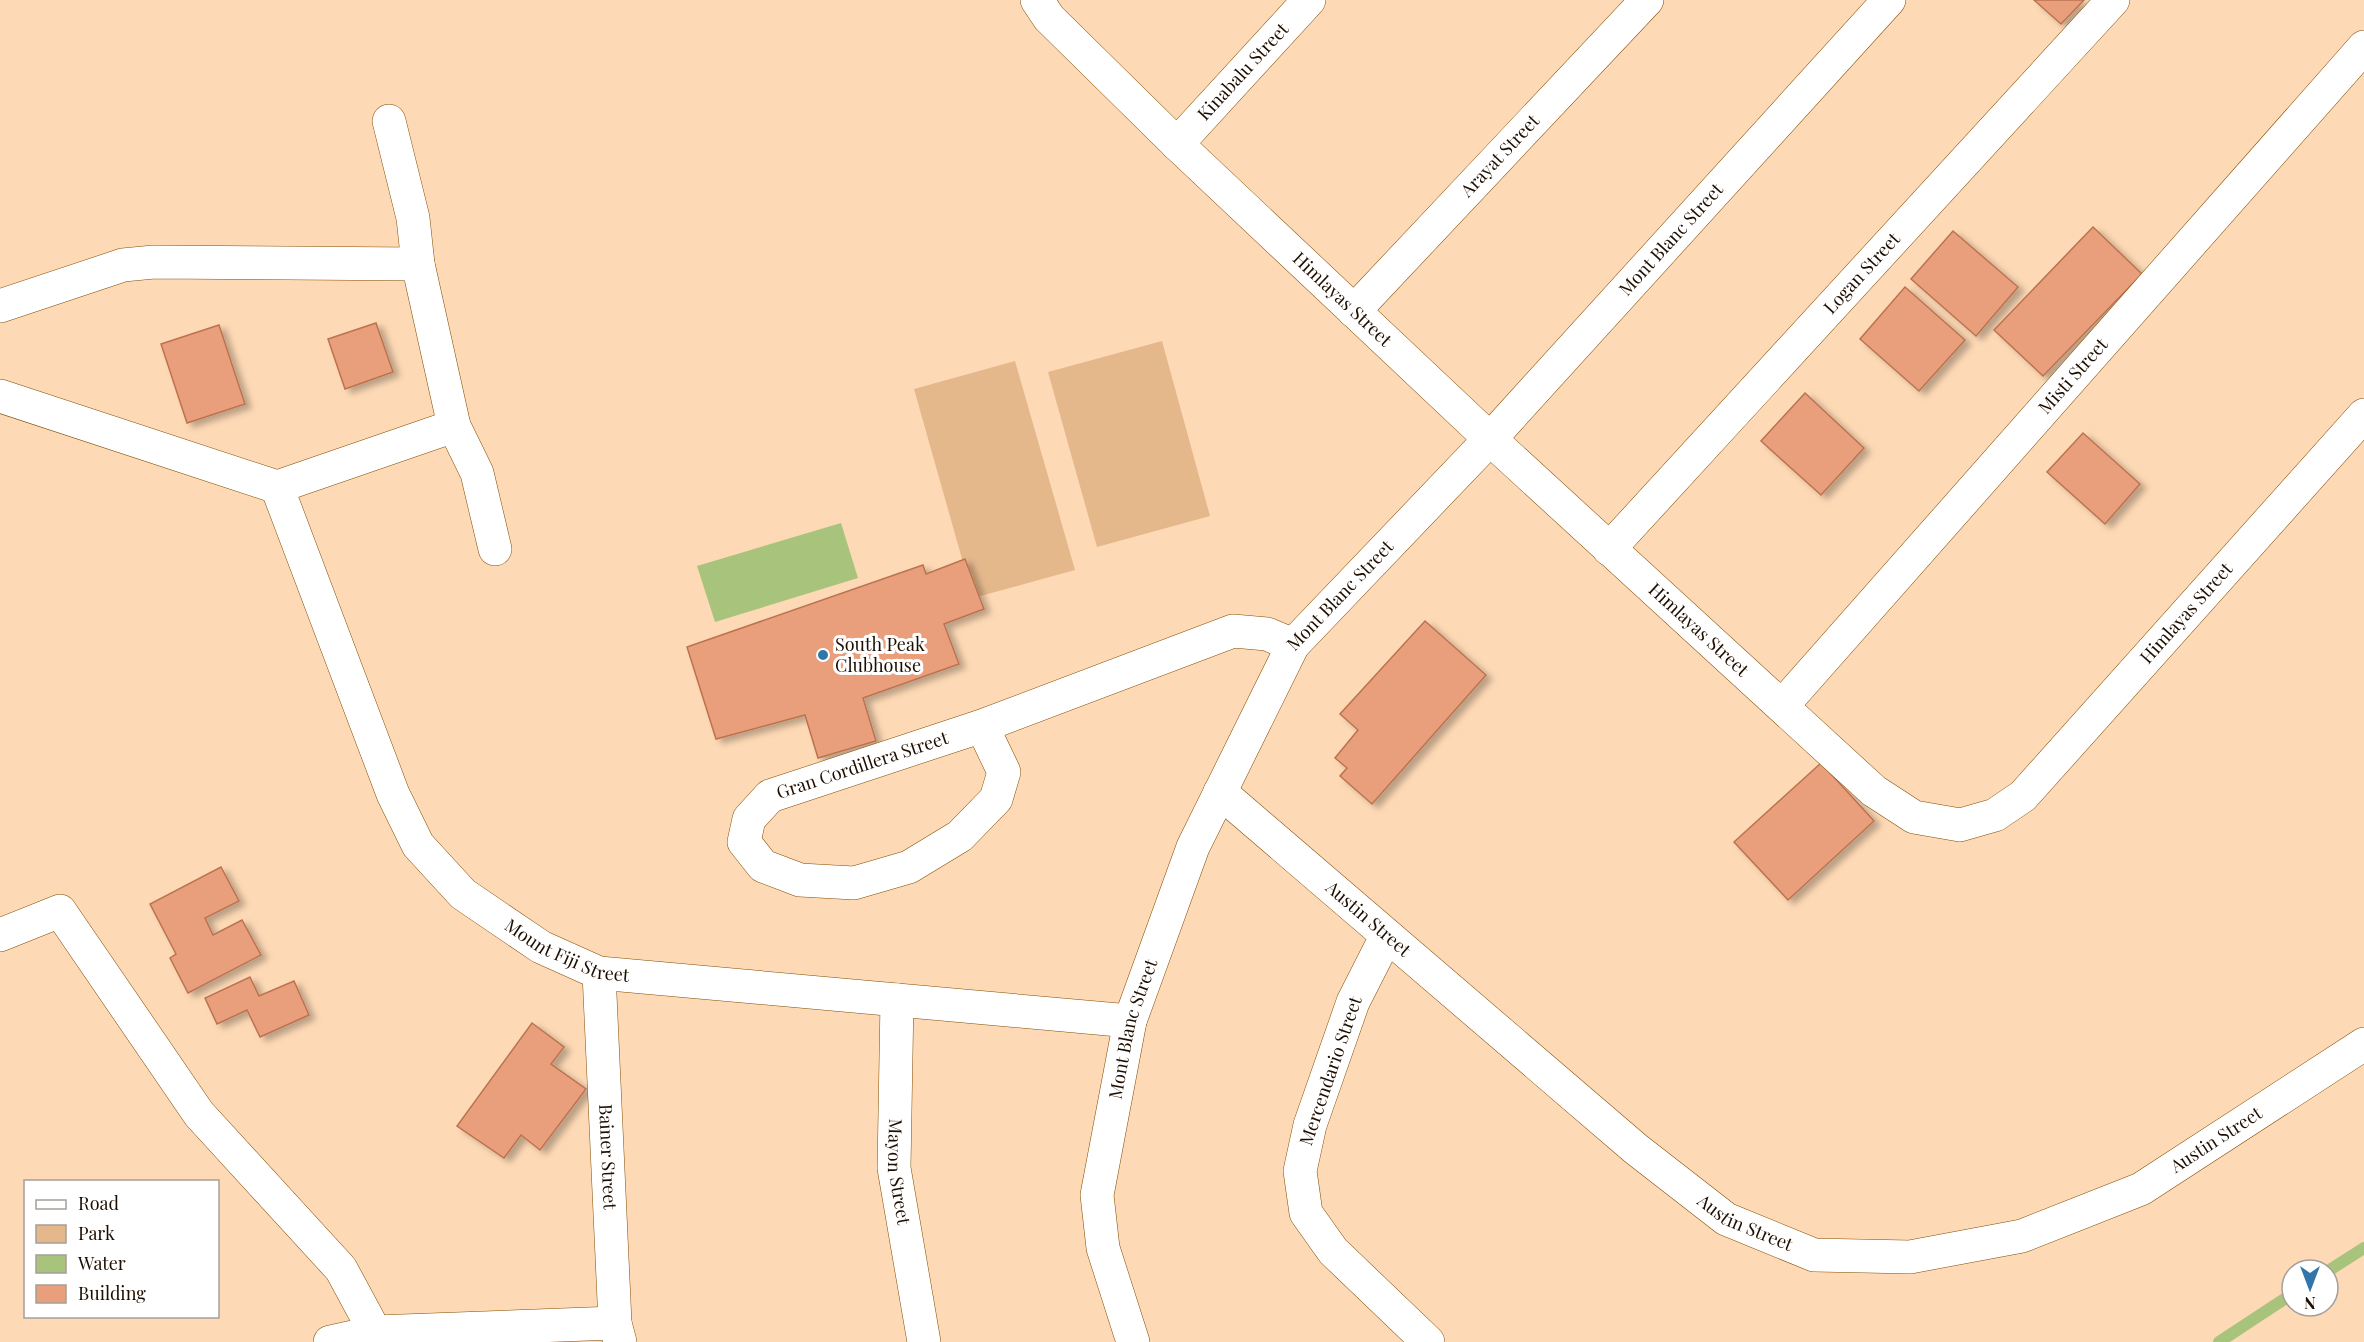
<svg xmlns="http://www.w3.org/2000/svg" width="2364" height="1342" font-family="'Playfair Display',serif">
  <defs>
    <filter id="shadow"><feDropShadow dx="6" dy="4" stdDeviation="3" flood-color="#0004"/></filter>
  </defs>
  <rect width="100%" height="100%" fill="#fed9b5"/>
  <g fill="#e5b88c">
    <path d="M1162,341L1210,516L1097,547L1048,372Z"/>
    <path d="M1015,361L1075,570L973,598L914,389Z"/>
  </g>
  <path fill="#a8c47c" d="M841,523L858,578L715,622L697,566Z"/>
  <g fill="none" stroke-linecap="round" stroke-linejoin="round">
    <g stroke="#a8c47c" stroke-width="12">
      <path d="M2328,1271L2364,1248"/>
      <path d="M2219,1342L2292,1294"/>
    </g>
  </g>
  <g fill="#e99f7c" stroke="#bb7350" stroke-width="1.5" filter="url(#shadow)">
    <path d="M2034,0H2084L2061,24Z"/>
    <path d="M2093,227L2142,274L2043,376L1994,330Z"/>
    <path d="M1953,231L2018,287L1976,336L1911,279Z"/>
    <path d="M1905,287L1965,340L1919,391L1860,339Z"/>
    <path d="M376,323L393,372L345,389L328,339Z"/>
    <path d="M219,325L245,404L187,423L161,344Z"/>
    <path d="M1805,393L1864,448L1821,495L1761,441Z"/>
    <path d="M2083,433L2140,484L2105,524L2047,472Z"/>
    <path d="M965,559L984,609L944,624L959,664L863,698L876,741L818,758L805,715L716,739L687,647L923,565L926,574Z"/>
    <path d="M1425,621L1486,675L1372,804L1340,776L1347,768L1335,758L1358,730L1340,714Z"/>
    <path d="M1821,763L1874,821L1788,900L1734,842Z"/>
    <path d="M221,867L239,901L205,918L213,935L242,920L261,955L188,993L170,958L176,954L150,904Z"/>
    <path d="M250,977L259,996L294,981L309,1015L260,1037L247,1010L217,1024L205,998Z"/>
    <path d="M532,1023L564,1047L551,1064L586,1089L540,1150L521,1135L504,1158L457,1126Z"/>
  </g>
  <g fill="none" stroke-linecap="round" stroke-linejoin="round">
    <defs>
      <g id="minor">
        <path id="s1" d="M1037,0L1049,18L1177,144L1490,439L1874,791L1914,817L1960,825L1995,815L2023,796L2364,415"/>
        <path d="M389,121L413,218L418,264L454,426L477,473L495,549"/>
        <path id="s2" d="M1177,144L1309,0"/>
        <path d="M0,306L123,265L154,262L418,264"/>
        <path id="s3" d="M1354,311L1647,0"/>
        <path d="M0,396L277,487L454,426"/>
        <path id="s4" d="M277,487L393,794L418,845L463,894L541,947L599,973L1130,1021"/>
        <path id="s5" d="M1609,549L2113,0"/>
        <path id="s6" d="M1782,706L2364,47"/>
        <path id="s7" d="M982,726L1004,772L996,799L960,836L909,867L854,883L800,880L763,866L744,842L749,819L770,796L982,726L1233,631L1267,634L1293,645"/>
        <path id="s8" d="M1220,792L1636,1149L1726,1219L1814,1255L1910,1257L2022,1236L2141,1189L2364,1044"/>
        <path d="M0,935L60,911L199,1114L341,1269L375,1332"/>
        <path d="M1386,937L1353,1002L1310,1125L1300,1171L1306,1213L1333,1251L1428,1342"/>
        <path id="s9" d="M599,973L615,1323L620,1342"/>
        <path id="s10" d="M897,1000L894,1168L924,1342"/>
        <path d="M330,1342L375,1332L615,1323"/>
        <path id="s11" d="M1133,1342L1103,1248L1097,1195L1130,1021L1193,847L1293,645L1490,439L1889,0"/>
      </g>
    </defs>
    <use href="#minor" stroke="#834e04" stroke-width="34"/>
    <use href="#minor" stroke="#fff" stroke-width="33"/>
  </g>
  <circle fill="#3275ab" stroke="#fff" stroke-width="2" cx="823" cy="655" r="6"/>
  <g text-anchor="middle" stroke-width="6" stroke-linejoin="round" paint-order="stroke">
    <g font-size="18" fill="#1e0e00" stroke="#fff">
      <text dy="6" stroke="none"><textPath href="#s2" startOffset="98">Kinabalu Street</textPath></text>
      <text dy="6" stroke="none"><textPath href="#s3" startOffset="213">Arayat Street</textPath></text>
      <text dy="6" stroke="none"><textPath href="#s11" startOffset="1294">Mont Blanc Street</textPath></text>
      <text dy="6" stroke="none"><textPath href="#s5" startOffset="374">Logan Street</textPath></text>
      <text dy="6" stroke="none"><textPath href="#s1" startOffset="428">Himlayas Street</textPath></text>
      <text dy="6" stroke="none"><textPath href="#s6" startOffset="440">Misti Street</textPath></text>
      <text dy="6" stroke="none"><textPath href="#s11" startOffset="808">Mont Blanc Street</textPath></text>
      <text dy="6" stroke="none"><textPath href="#s1" startOffset="1562">Himlayas Street</textPath></text>
      <text dy="6" stroke="none"><textPath href="#s1" startOffset="914">Himlayas Street</textPath></text>
      <text dy="6" stroke="none"><textPath href="#s7" startOffset="524">Gran Cordillera Street</textPath></text>
      <text dy="6" stroke="none"><textPath href="#s8" startOffset="195">Austin Street</textPath></text>
      <text dy="6" stroke="none"><textPath href="#s4" startOffset="572">Mount Fiji Street</textPath></text>
      <text dy="6" stroke="none"><textPath href="#s11" startOffset="322">Mont Blanc Street</textPath></text>
      <text transform="translate(1331 1071) rotate(-71)" y="6">Mercendario Street</text>
      <text dy="6" stroke="none"><textPath href="#s8" startOffset="1185">Austin Street</textPath></text>
      <text dy="6" stroke="none"><textPath href="#s9" startOffset="184">Bainer Street</textPath></text>
      <text dy="6" stroke="none"><textPath href="#s10" startOffset="172">Mayon Street</textPath></text>
      <text dy="6" stroke="none"><textPath href="#s8" startOffset="681">Austin Street</textPath></text>
    </g>
    <g font-size="18" fill="#1e0e00" stroke="#fff" text-anchor="start">
      <text x="835" y="651">South Peak<tspan x="835" dy="21">Clubhouse</tspan></text>
    </g>
  </g>
  <rect x="24" y="1180" width="195" height="138" fill="#ffffff" stroke="#a59f99" stroke-width="1.5"/>
  <rect x="36" y="1200" width="30" height="9" fill="#ffffff" stroke="#a59f99" stroke-width="1.5"/>
  <text x="78" y="1210" font-size="18" fill="#1e0e00">Road</text>
  <rect x="36" y="1225" width="30" height="18" fill="#e5b88c" stroke="#a59f99" stroke-width="1.5"/>
  <text x="78" y="1240" font-size="18" fill="#1e0e00">Park</text>
  <rect x="36" y="1255" width="30" height="18" fill="#a8c47c" stroke="#a59f99" stroke-width="1.5"/>
  <text x="78" y="1270" font-size="18" fill="#1e0e00">Water</text>
  <rect x="36" y="1285" width="30" height="18" fill="#e99f7c" stroke="#a59f99" stroke-width="1.5"/>
  <text x="78" y="1300" font-size="18" fill="#1e0e00">Building</text>
  <g transform="translate(2310 1288) rotate(180)"><circle r="28" fill="#ffffff" stroke="#a59f99" stroke-width="1.5"/>
  <path d="M0-4.5L10 22L0 15L-10 22Z" fill="#3275ab"/>
  <text y="-9" font-size="16" font-weight="bold" text-anchor="middle" fill="#1e0e00">N</text>
  </g>
</svg>
